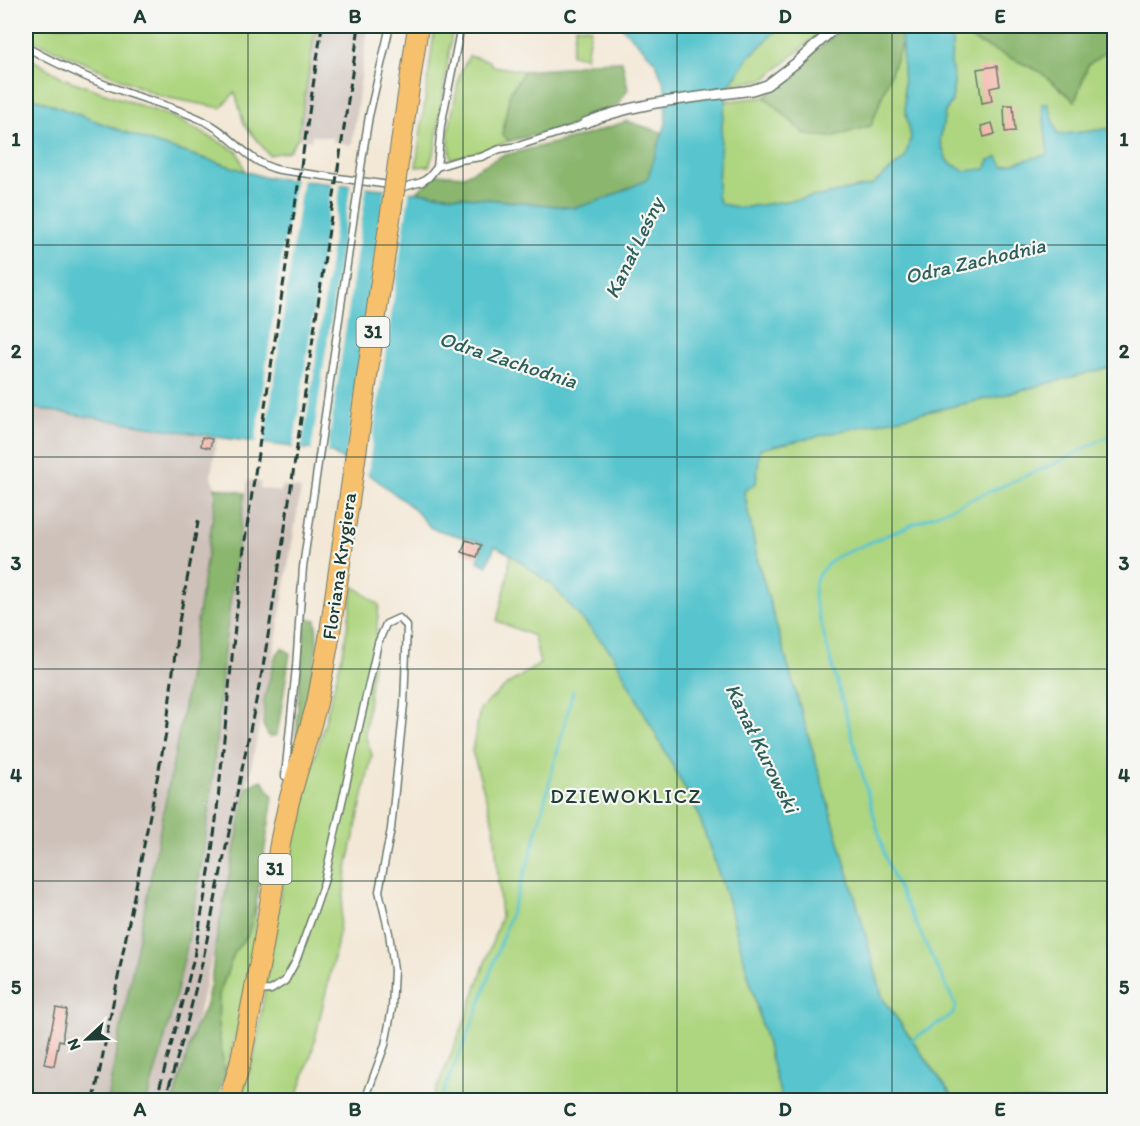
<svg xmlns="http://www.w3.org/2000/svg" width="1140" height="1126" font-family="Itim,sans-serif">
  <rect width="100%" height="100%" fill="#f6f6f2"/>
  <filter id="ink" filterUnits="userSpaceOnUse"><feTurbulence type="fractalNoise" baseFrequency=".0167" numOctaves="2"/><feDisplacementMap in="SourceGraphic" scale="12" xChannelSelector="R" yChannelSelector="G"/><feConvolveMatrix kernelMatrix="1 2 1 2 8 2 1 2 1" color-interpolation-filters="sRGB"/></filter>
  <filter id="wash" filterUnits="userSpaceOnUse"><feTurbulence type="fractalNoise" baseFrequency=".008" numOctaves="4" result="noise"/><feDisplacementMap in="SourceGraphic" scale="24" xChannelSelector="R" yChannelSelector="G"/><feGaussianBlur stdDeviation="1.35" result="paint"/><feColorMatrix in="noise" values="0 0 0 0 0 0 0 0 0 0 0 0 0 0 0 0 0 1.4 0 .05"/><feComposite in="paint" operator="in"/></filter>
  <g filter="url(#wash)">
    <rect width="100%" height="100%" fill="#f3e7d5"/>
    <g fill="#cec1ba">
      <path d="M316,26H368L352,145L333,142V138L312,135L311,141L298,138Z"/>
      <path d="M26,407L217,437L211,476L215,487L216,496L184,707L107,1100H26Z"/>
      <path d="M248,480L260,482V488L280,492L282,486L301,489L277,634L242,814L216,941L195,1027L174,1100H147L158,1065L180,979L198,891L210,801L232,588Z"/>
    </g>
    <g fill="#aed57f" stroke="#66895a" stroke-width="1.5">
      <path d="M26,26H316L298,138L289,151L269,155L244,124L235,92L221,108L164,97L153,93L26,37Z"/>
      <path d="M435,26H453L435,149L429,166L416,167Z"/>
      <path d="M576,26L591,28L586,57L571,54Z"/>
      <path d="M781,26H828L765,79L729,85L750,56Z"/>
      <path d="M947,28L1039,71L1075,101L1088,65L1114,46V128L1058,135L1048,105L1042,104L1049,154L1003,166L989,160L986,169L964,171L947,161L940,140L945,112L952,101L954,82L951,64L952,42Z"/>
      <path d="M902,43L905,109L911,137L905,158L872,185L819,196L741,208L721,204L717,197L722,123L726,101L765,97L806,135L871,126Z"/>
      <path d="M26,56L65,79L173,117L238,152L245,171L154,143L26,95Z"/>
      <path d="M469,56L489,61L493,66L524,71L510,93L502,135L510,141L472,154L451,159L448,134L460,74Z"/>
      <path d="M1114,366V1100H955L883,999L855,897L758,562L744,491L756,483L759,449L999,396Z"/>
      <path d="M510,554L552,585L612,653L698,813L729,904L782,1100H432L464,1023L501,917L494,825L472,751L480,709L508,684L540,664L534,636L497,621L508,576Z"/>
      <path d="M354,586L379,605L365,735L372,755L348,863L337,944L312,1052L296,1100H240L254,1057L290,835L306,787L323,729L344,648Z"/>
      <path d="M256,904C259,961 239,1020 225,1075L218,1028L219,994L235,951L248,935Z"/>
    </g>
    <g fill="#8ab66e" stroke="#547a51" stroke-width="1.5">
      <path d="M844,26H901L902,43L871,126L832,137L806,135L765,97Z"/>
      <path d="M929,26H1114V46L1088,65L1075,101L1039,71L947,28Z"/>
      <path d="M622,61L628,89L618,105L569,127L510,141L502,135L510,93L524,71L563,68L593,62Z"/>
      <path d="M627,121L663,133L648,180L607,198L576,208L417,192L437,174L464,176L501,156L583,136Z"/>
      <path d="M215,487L245,493C237,546 230,599 224,652C218,717 214,782 204,847C192,933 173,1017 147,1100H107L184,707L216,496Z"/>
      <path d="M306,619L316,620L317,644L309,698L304,724L296,737L301,659Z"/>
      <path d="M282,648L290,653L277,735L269,737L263,725L264,700L275,657Z"/>
      <path d="M262,780L273,797L256,904L248,935L235,951L219,994L218,1028L225,1075L217,1100H174L195,1027L205,1008L211,982L216,941L247,787Z"/>
    </g>
    <path fill="#58c5ce" stroke="#3c8181" stroke-width="1.5" d="M621,26H781L750,56L729,85L722,123L717,197L721,204L741,208L819,196L872,185L905,158L911,137L905,109L901,26H929L947,28L952,42L951,64L954,82L952,101L945,112L940,140L947,161L964,171L986,169L989,160L998,157L1003,166L1048,154L1042,104H1048L1058,135L1114,128V366L999,396L760,449L756,483L744,491L758,562L855,897L883,999L955,1100H782L729,904L698,813L612,653L552,585L510,554L495,546L487,566L478,561L482,543L431,528L413,508L374,478L330,452L217,437L26,407V95L154,143L264,177L576,208L607,198L647,180L666,123L665,86L655,61Z"/>
    <g fill="#f3e7d5">
      <path d="M295,177H303L274,382L263,446L255,445L284,241H285Z"/>
      <path d="M333,180L341,181L312,386L301,451L293,450Z"/>
      <path d="M351,182L367,184L327,454L311,452Z"/>
      <path d="M386,186L410,188L367,478L345,464Z"/>
    </g>
    <g fill="none" stroke-linecap="round" stroke-linejoin="round">
      <g stroke="#58c5ce" stroke-width="3">
        <path d="M910,1041L953,1014L956,1006L892,875L885,856L814,599C814,575 818,573 836,557L1063,460L1114,433"/>
        <path d="M440,1100L477,1012L531,854L573,691"/>
      </g>
    </g>
    <g id="blocks">
      <g fill="#f4aea1">
        <path d="M997,66L1000,86L990,88L992,101L982,103L977,69Z"/>
        <path d="M1004,105H1013L1015,131L1005,132Z"/>
        <path d="M992,123L995,134L984,137L981,126Z"/>
        <path d="M202,437L212,439L210,448L201,446Z"/>
        <path d="M466,540L481,545L477,557L462,552Z"/>
        <path d="M56,1008L67,1010L63,1033V1041L59,1040L54,1066L44,1064Z"/>
      </g>
    </g>
  </g>
  <g filter="url(#ink)">
    <use href="#blocks" fill-opacity="0" stroke="#69786c" stroke-width="1.5"/>
    <g fill="none" stroke-linecap="round" stroke-linejoin="round">
      <defs>
        <g id="service">
          <path d="M26,47C57,64 88,79 122,91C149,101 178,108 204,121C233,134 246,163 280,170L404,187L422,182L429,177L437,167L441,126L461,26"/>
          <path d="M364,147L369,116L390,26"/>
          <path d="M437,167L460,160L481,157L500,149L518,146L574,128L585,123"/>
          <path d="M285,776L296,667L303,567L314,491"/>
          <path d="M256,991L271,990L285,981L296,961L316,906L324,882L378,643L386,624L399,618L407,626L404,704L391,829L379,891L389,933L394,970L392,1008L385,1045L365,1100"/>
        </g>
        <path id="pedestrian" d="M585,123C638,101 696,98 752,90L767,85L796,63L837,26"/>
        <path id="primary" d="M229,1100L240,1064L262,952L281,838L289,801L317,703L329,639"/>
      </defs>
      <use href="#service" stroke="#69786c" stroke-width="9"/>
      <use href="#pedestrian" stroke="#69786c" stroke-width="12"/>
      <use href="#primary" stroke="#69786c" stroke-width="22"/>
      <use href="#service" stroke="#fff" stroke-width="6"/>
      <use href="#pedestrian" stroke="#fff" stroke-width="9"/>
      <use href="#primary" stroke="#f7c06c" stroke-width="20"/>
      <g stroke="#1f3d34" stroke-width="3" stroke-dasharray="9 4.5" stroke-linecap="butt">
        <path d="M94,1100L166,733L178,627L199,517"/>
        <path d="M156,1100L183,1002L194,957L210,866L216,820L235,627L245,540L322,26"/>
        <path d="M165,1100L184,1035L203,959L263,667L282,548L359,26"/>
      </g>
      <defs>
        <path id="service-bridge" d="M314,491L364,147"/>
        <path id="primary-bridge" d="M329,639L418,26"/>
      </defs>
      <use href="#service-bridge" stroke="#69786c" stroke-width="9" stroke-linecap="butt"/>
      <use href="#primary-bridge" stroke="#69786c" stroke-width="22" stroke-linecap="butt"/>
      <use href="#service-bridge" stroke="#fff" stroke-width="6"/>
      <use href="#primary-bridge" stroke="#f7c06c" stroke-width="20"/>
    </g>
  </g>
  <path fill="none" stroke="#1f3d34" stroke-width="1.5" stroke-opacity="0.55" d="M248,26V1100M463,26V1100M677,26V1100M892,26V1100M26,245H1114M26,457H1114M26,669H1114M26,881H1114"/>
  <g text-anchor="middle" stroke-width="4.5" stroke-linejoin="round" paint-order="stroke">
    <g fill="#f6f6f2" stroke="#60746d" stroke-width="1.5">
      <rect x="356.5" y="317" width="33" height="30" rx="4.5"/>
      <rect x="258.5" y="854" width="33" height="30" rx="4.5"/>
    </g>
    <g font-size="18" font-weight="bold" fill="#1f3d34">
      <text x="373" y="338">31</text>
      <text x="275" y="875">31</text>
    </g>
    <g font-size="20" fill="#1f3d34" stroke="#f6f6f2">
      <text transform="translate(339 566) rotate(-82)" y="7">Floriana Krygiera</text>
    </g>
    <g font-size="21" font-style="italic" fill="#2d5f5a" stroke="#f6f6f2">
      <text transform="translate(634 248) rotate(-64)" y="7">Kanał Leśny</text>
      <text transform="translate(975 261) rotate(-13)" y="7">Odra Zachodnia</text>
      <text transform="translate(508 360) rotate(18)" y="7">Odra Zachodnia</text>
      <text transform="translate(762 748) rotate(64)" y="7">Kanał Kurowski</text>
    </g>
    <g font-size="21" letter-spacing="1.5" fill="#1f3d34" stroke="#f6f6f2">
      <text x="626" y="803">DZIEWOKLICZ</text>
    </g>
  </g>
  <rect width="1140" height="1126" fill="none" stroke="#f6f6f2" stroke-width="66"/>
  <g transform="translate(87 1039) rotate(248)" stroke="#f6f6f2" stroke-width="4.5" paint-order="stroke">
  <path d="M0-4.5L10 22L0 15L-10 22Z" fill="#1f3d34"/>
  <text y="-9" font-size="16" font-weight="bold" text-anchor="middle" fill="#1f3d34">N</text>
  </g>
  <rect x="33" y="33" width="1074" height="1060" fill="none" stroke="#1f3d34" stroke-width="2"/>
  <g font-size="20" text-anchor="middle" font-weight="bold" fill="#1f3d34">
    <text x="140" y="23">A</text>
    <text x="355" y="23">B</text>
    <text x="570" y="23">C</text>
    <text x="785" y="23">D</text>
    <text x="1000" y="23">E</text>
    <text x="16" y="146">1</text>
    <text x="1124" y="146">1</text>
    <text x="16" y="358">2</text>
    <text x="1124" y="358">2</text>
    <text x="16" y="570">3</text>
    <text x="1124" y="570">3</text>
    <text x="16" y="782">4</text>
    <text x="1124" y="782">4</text>
    <text x="16" y="994">5</text>
    <text x="1124" y="994">5</text>
    <text x="140" y="1116">A</text>
    <text x="355" y="1116">B</text>
    <text x="570" y="1116">C</text>
    <text x="785" y="1116">D</text>
    <text x="1000" y="1116">E</text>
  </g>
</svg>
